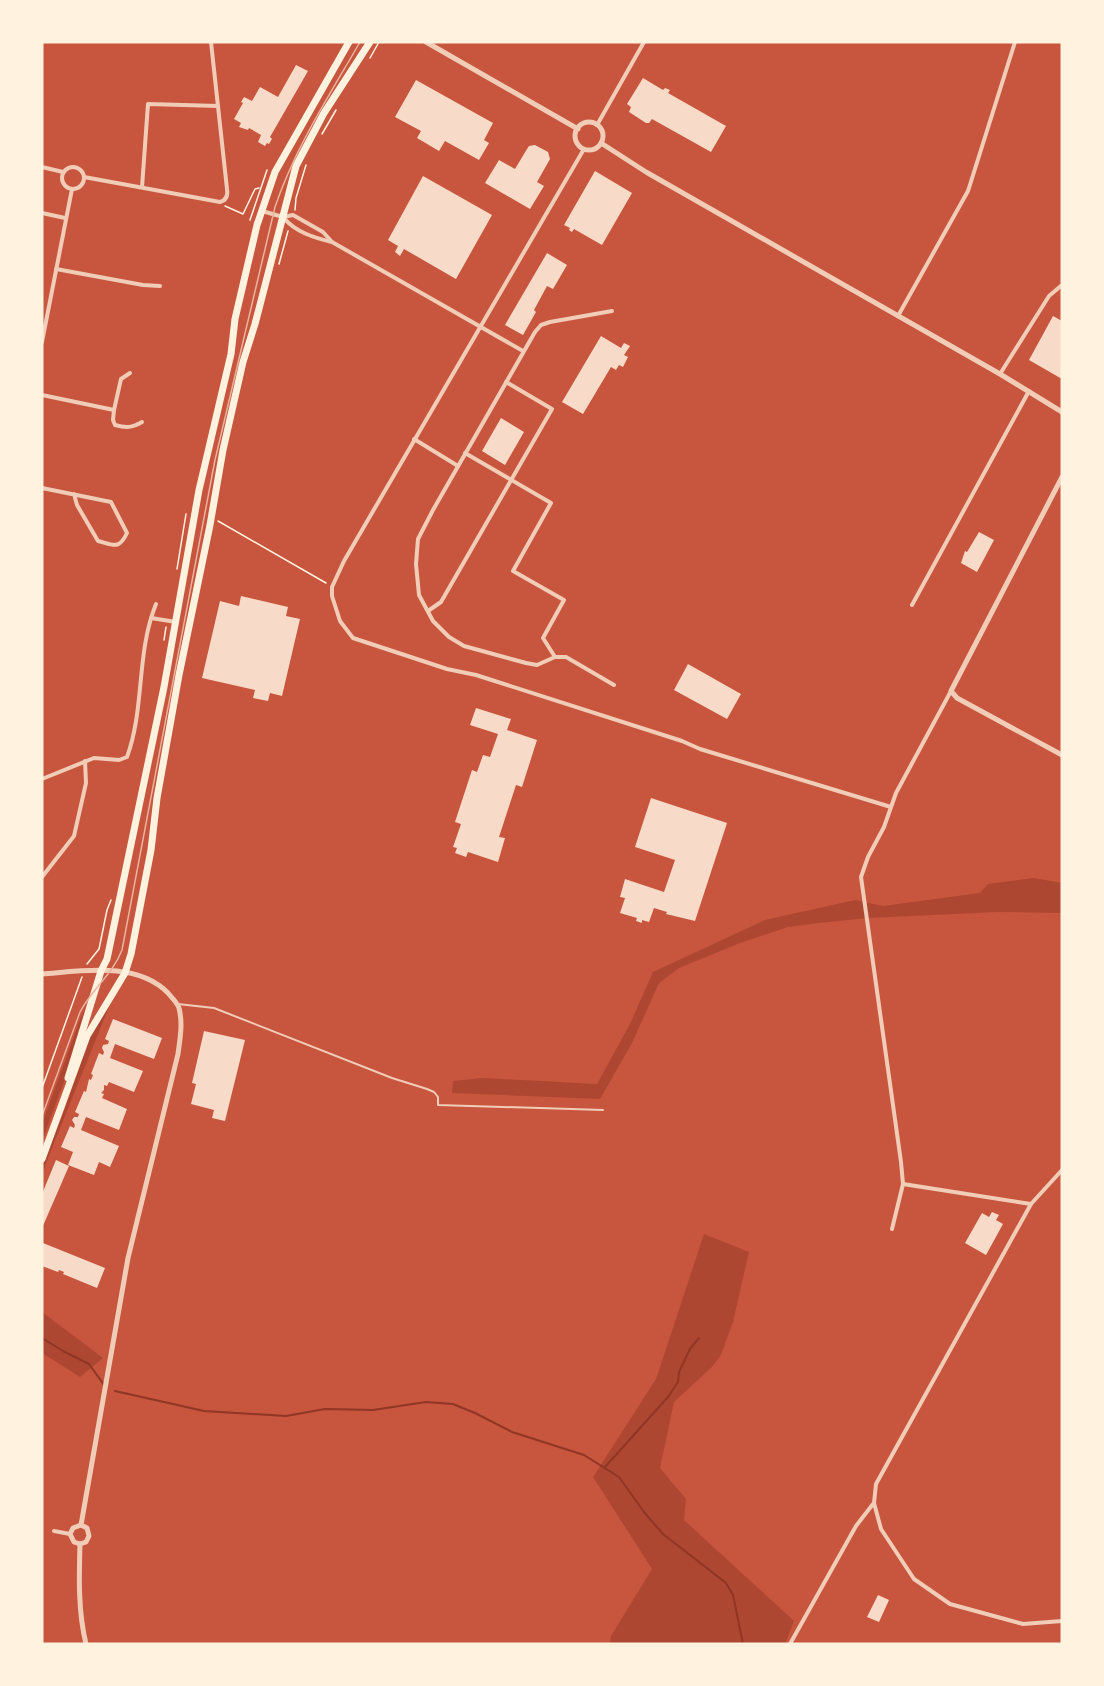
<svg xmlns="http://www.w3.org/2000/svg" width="1104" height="1686" font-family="'IBM Plex Sans',sans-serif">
  <rect width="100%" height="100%" fill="#c8553d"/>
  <g fill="#ae4732">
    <path d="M1034,878L1062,883V913L997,912L868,918L818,923L788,927L740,943L679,968L659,983L632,1043L600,1099L452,1093L453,1081L482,1078L597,1084L630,1024L653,972L765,920L855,900L883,906L980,893L988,884Z"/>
    <path d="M90,1001L69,1068L42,1141V1124L81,1017Z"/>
    <path d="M111,1002L42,1173V1164L64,1111L91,1034Z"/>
    <path d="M704,1234L749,1252L733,1322L721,1355L712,1367L674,1402L660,1468L686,1499L684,1520L794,1621L785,1644H610L611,1636L652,1569L593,1477L656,1379Z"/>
    <path d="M42,1312L103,1358L80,1377L42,1353Z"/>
  </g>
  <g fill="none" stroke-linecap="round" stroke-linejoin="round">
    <g stroke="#8f3625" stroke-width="2">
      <path d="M42,1338L63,1351L89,1364L104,1385"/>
      <path d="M115,1391L204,1411L286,1416L325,1409L373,1410L426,1402L453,1404L475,1413L512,1432L584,1455L619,1477L644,1512L663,1534L726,1583L733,1595L743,1644"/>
      <path d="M605,1467L668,1397L678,1382L679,1372L690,1349L699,1338"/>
    </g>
  </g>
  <g fill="#f7dbc8">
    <path d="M296,65L308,71L270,137L272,139L269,144L267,143L265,146L258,142L261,135L249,128L248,130L239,127L241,123L234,119L243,103L241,102L244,97L252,101L260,87L278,97Z"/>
    <path d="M643,78L663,90L665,88L670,90L668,93L726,126L711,152L652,119L649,123H646L629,112L631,107L627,104Z"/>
    <path d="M416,80L493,123L484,140L489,143L479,160L445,141L439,151L417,138L421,131L395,117Z"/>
    <path d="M535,145L548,152L550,159L537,182L544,186L530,209L485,183L499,160L515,169L527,149L529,146Z"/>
    <path d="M595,171L632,193L602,245L574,229L572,232L569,230L570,228L564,225Z"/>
    <path d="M423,176L492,215L456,279L404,249L400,256L395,252L398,246L388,240Z"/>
    <path d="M547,253L567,265L553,289L547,286L534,310L536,312L523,335L505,325Z"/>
    <path d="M1053,316L1062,321V379L1029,360Z"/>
    <path d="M601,336L621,348L624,343L630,346L624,355L628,357L623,367L619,365L616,370L611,367L583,414L562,402Z"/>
    <path d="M501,418L524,432L505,465L482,451Z"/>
    <path d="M979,532L994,540L977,572L961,563L965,551L967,552Z"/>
    <path d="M241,596L288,607L286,616L300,619L282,696L270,693L268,701L253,698L255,690L202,678L220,601L239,606Z"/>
    <path d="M688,664L741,694L727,719L674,690Z"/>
    <path d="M476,708L511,719L507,730L537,740L522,787L516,785L499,837L505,838L498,862L468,852L466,857L455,853L457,848L453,847L461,824L455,822L472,770L477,772L483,755L490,757L498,734L470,725Z"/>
    <path d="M651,798L727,823L695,921L666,914L667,912L654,908L649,922L642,920V923L636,921L637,918L620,913L625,898L620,897L625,879L664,892L675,860L635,847Z"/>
    <path d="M113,1019L162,1038L154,1059L115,1044L110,1058L143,1071L134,1092L109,1082L107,1086L104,1085V1090L101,1093L104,1094L102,1098L127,1109L119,1130L86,1117L81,1130L119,1146L110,1167L99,1162L94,1175L68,1165L73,1152L61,1147L70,1126L74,1128L75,1125L72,1120L74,1117H78L79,1114L75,1112L84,1091L86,1092L89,1079L91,1080L93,1075L91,1074L99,1053L103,1055L104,1052L102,1048L103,1045L108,1044L109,1041L105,1039Z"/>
    <path d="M204,1031L245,1040L225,1121L212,1118L214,1110L191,1104L196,1084L192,1083Z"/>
    <path d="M56,1160L69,1166L42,1228V1194Z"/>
    <path d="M992,1212L999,1215L996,1220L1003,1224L986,1255L965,1243L982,1213L989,1217Z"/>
    <path d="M43,1243L105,1268L97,1288L63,1274L64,1272L59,1270L58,1272L42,1266Z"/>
    <path d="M878,1595L889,1600L879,1622L867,1617Z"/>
  </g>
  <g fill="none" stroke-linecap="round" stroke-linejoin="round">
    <g stroke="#fff3e0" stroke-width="1.5">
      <path d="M370,58L379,42"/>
      <path d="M322,134L336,110"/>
      <path d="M225,206L243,214L255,189L259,188"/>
      <path d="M295,210L296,198L306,165"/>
      <path d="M250,220L267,170"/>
      <path d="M279,264L288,231"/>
      <path d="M218,521L326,583"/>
      <path d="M177,569L186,514"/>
      <path d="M164,640L166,627"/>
      <path d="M87,964L99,949L107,910L111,900"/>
      <path d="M42,1088L82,977"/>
    </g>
    <path stroke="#f1ccb7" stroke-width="2" d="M178,1004L214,1008L392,1078L427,1089L434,1092L438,1097V1105L603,1110"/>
    <g stroke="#f1ccb7" stroke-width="4">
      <path d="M597,125L644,42"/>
      <path d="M584,149L344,561L332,587V596L340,621L353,638L447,669L476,675L682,741L700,749L891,807"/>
      <circle cx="73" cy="178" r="11"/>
      <path d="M42,167L63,172"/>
      <path d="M84,177L220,202C227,200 228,195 227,189L211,42"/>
      <path d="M142,187L148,104L218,106"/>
      <path d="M262,211L283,217L293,215L323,232L332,242"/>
      <path d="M42,213L65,218"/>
      <path d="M284,218C295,232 315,238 332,242L523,351"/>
      <path d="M56,269L143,285L160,286"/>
      <path d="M612,311L550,322L541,325L535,332L433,510L418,539L416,564L419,595L433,621L449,637L464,646L526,663L537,665L555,657H566L614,685"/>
      <path d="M898,316L968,191L1015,42"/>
      <path d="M42,342L72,189"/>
      <path d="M1000,374L1049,296L1062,285"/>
      <path d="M42,395L114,410L113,420L115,425C126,428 132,428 142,422"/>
      <path d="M114,410L121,379L130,373"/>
      <path d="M414,439L458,466"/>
      <path d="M465,453L551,503L513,571L564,600L543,638L555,657"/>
      <path d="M42,488L111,502L127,533C119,550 114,545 98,541L77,505L74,494"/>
      <path d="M912,605L1029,391"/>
      <path d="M428,611L441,602L552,409L506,382"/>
      <path d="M151,618L176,622"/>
      <path d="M42,779L94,758L119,760L127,757C145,708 136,653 156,604"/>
      <path d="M42,877L74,836L86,783L85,761"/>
      <path d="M1062,1170L1031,1204L876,1484L874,1503L881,1529L914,1579L950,1604L1023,1624L1062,1621"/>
      <path d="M903,1184L1031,1204"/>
      <path d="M892,1229L903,1184L901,1162L861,877L868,857L884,827L896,793L951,691"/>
      <path d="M54,1531L70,1534"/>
      <path d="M790,1644L856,1526L873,1504"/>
    </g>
    <g stroke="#f1ccb7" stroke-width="5">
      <path d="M426,42L578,129"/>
      <circle cx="589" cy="136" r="14"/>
      <path d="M601,143L646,172L1000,374L1062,412"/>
      <path d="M1062,477L951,691L957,698L1062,755"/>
      <path d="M42,974C82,971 137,961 168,993C172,998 177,1002 179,1008C183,1023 180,1039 178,1054L128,1258L81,1525"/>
      <path d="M80,1544C79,1578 78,1611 86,1644"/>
      <path d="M80,1544L74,1542L70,1534L73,1528L81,1525"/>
      <path d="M80,1544L86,1542L89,1536L87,1528L81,1525"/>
    </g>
    <g stroke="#fff3e0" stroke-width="7">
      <path d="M68,1078L101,971L107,959L164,687L199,490L231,354L235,319L257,225L275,172L349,42"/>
      <path d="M42,1159L87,1036L125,973L131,954L151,850L157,798L179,675L210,525L223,450L243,362L255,324L296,166L324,113L370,42"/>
    </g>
    <path stroke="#e9b49f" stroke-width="1.5" d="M42,1116L80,1012C92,989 113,974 122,950L215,460L275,207C295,148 329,96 360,42"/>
  </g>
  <rect width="1104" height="1686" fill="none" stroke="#fff3e0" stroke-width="87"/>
</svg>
